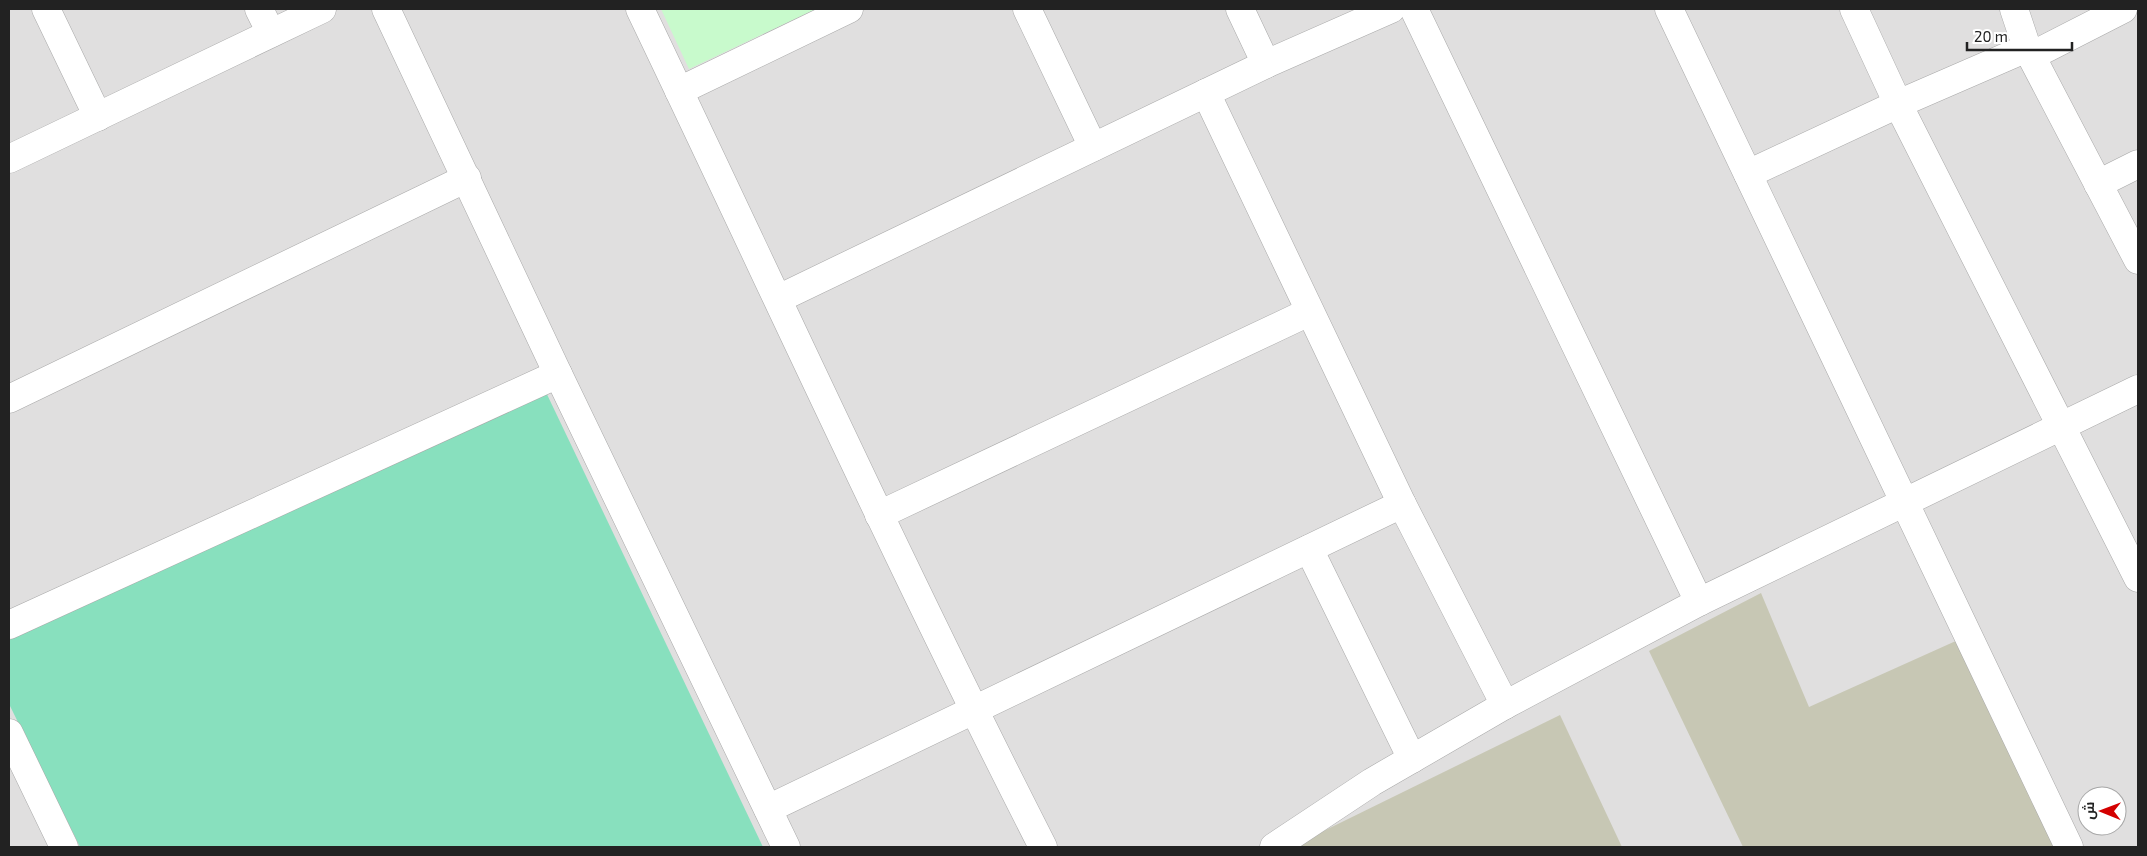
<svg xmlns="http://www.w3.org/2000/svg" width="2147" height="856" font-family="'Exo 2',Cairo,sans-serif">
  <rect width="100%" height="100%" fill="#f2efe9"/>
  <path fill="#e0dfdf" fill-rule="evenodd" d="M9,9H2138V847H9ZM2087,796H2117V826H2087Z"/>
  <g fill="#c7c7b4">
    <path d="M1761,593L1809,707L1958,640L2058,847H1743L1649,651Z"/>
    <path d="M1560,715L1622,847H1291Z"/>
  </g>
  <path fill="#c8facc" d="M661,9H816L689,69Z"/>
  <path fill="#88e0be" d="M543,386L763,847H80L9,704V640Z"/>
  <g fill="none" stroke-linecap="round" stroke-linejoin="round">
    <defs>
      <g id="minor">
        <path d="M46,9L98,117"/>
        <path d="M259,9L271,33"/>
        <path d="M386,9L558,374L786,847"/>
        <path d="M640,9C774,289 902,571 1043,847"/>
        <path d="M1027,9L1093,147"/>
        <path d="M1240,9L1266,64"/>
        <path d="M1414,9L1699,602"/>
        <path d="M1854,9L1898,104L2138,578"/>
        <path d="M2027,48L2138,260"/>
        <path d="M2031,56L2123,9"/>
        <path d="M679,91L849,9"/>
        <path d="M1206,93L1402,504L1505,705"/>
        <path d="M9,159L322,9"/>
        <path d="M1748,174L1898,104L2027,48L2014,9"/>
        <path d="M2098,184L2138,164"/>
        <path d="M778,299L1266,64L1391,9"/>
        <path d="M9,399L467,178"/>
        <path d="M879,515L1309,312"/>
        <path d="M1309,549L1412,759"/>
        <path d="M9,625L558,374"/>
        <path d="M9,733L64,847"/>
        <path d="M768,809L1402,504"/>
        <path d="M1274,847L1372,782L1505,705L1699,602L2138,389"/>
      </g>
      <path id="tertiary" d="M1669,9L2069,847"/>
    </defs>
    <use href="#minor" stroke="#a9a9a9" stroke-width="29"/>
    <use href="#tertiary" stroke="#a9a9a9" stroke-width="29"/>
    <use href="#minor" stroke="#fff" stroke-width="28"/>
    <use href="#tertiary" stroke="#fff" stroke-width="28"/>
  </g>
  <rect width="2147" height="856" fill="none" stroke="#222222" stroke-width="20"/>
  <g transform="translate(2102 811) rotate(271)"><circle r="24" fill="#ffffff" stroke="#a7a7a7"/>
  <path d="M0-4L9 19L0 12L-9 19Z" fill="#d40000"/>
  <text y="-8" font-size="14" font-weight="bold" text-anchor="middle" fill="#222222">ش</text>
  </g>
  <path d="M1967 42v8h105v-8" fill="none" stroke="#222222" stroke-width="2.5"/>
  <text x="1974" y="42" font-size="15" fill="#222222" stroke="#ffffff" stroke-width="4" paint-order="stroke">20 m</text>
</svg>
